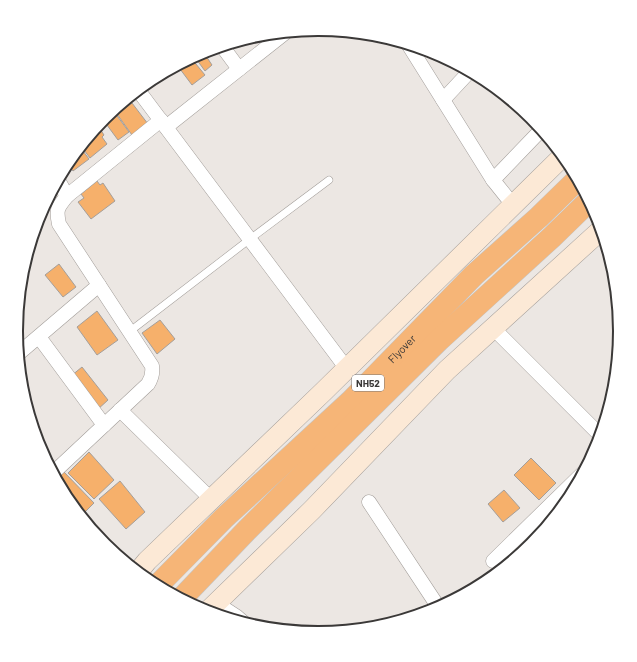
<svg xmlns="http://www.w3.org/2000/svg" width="637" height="662" font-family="Barlow,sans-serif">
  <rect width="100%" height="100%" fill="#ece7e3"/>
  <g fill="#f6b06b" stroke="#a49f9b">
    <path d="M209,50L204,53L212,65L205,71L194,56L203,51Z"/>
    <path d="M191,58L205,75L192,85L177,65Z"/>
    <path d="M132,103L148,124L132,135L117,114Z"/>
    <path d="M115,113L129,132L118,140L104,121Z"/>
    <path d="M98,126L104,135L102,137L107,144L90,158L81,146Z"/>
    <path d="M80,147L89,159L73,171L67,163Z"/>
    <path d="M97,181L100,185L103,183L115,201L91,219L78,202L84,198L81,194Z"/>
    <path d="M59,264L76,287L63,297L45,275Z"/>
    <path d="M97,311L118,340L97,355L77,327Z"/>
    <path d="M160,320L175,339L157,354L142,333Z"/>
    <path d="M82,367L108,400L97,410L71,376Z"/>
    <path d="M89,452L114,480L94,499L68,473Z"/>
    <path d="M531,458L556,483L539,500L514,475Z"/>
    <path d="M64,472L94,503L81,516L67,499L56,479Z"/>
    <path d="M120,481L145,512L126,529L99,499Z"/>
    <path d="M504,490L520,508L503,522L488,504Z"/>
    <path d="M571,495L572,496L570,499L561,510L558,506Z"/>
    <path d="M558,511L559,513L546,528L542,524Z"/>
  </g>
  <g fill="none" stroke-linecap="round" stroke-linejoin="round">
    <defs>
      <path id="lane" d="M129,332L250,239L329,180"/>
      <g id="street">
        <path d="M408,44L493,180L513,205"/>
        <path d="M222,46L239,69"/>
        <path d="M138,90L347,369"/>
        <path d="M443,100L470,71"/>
        <path d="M166,127L286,32"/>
        <path d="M58,180L67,196"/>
        <path d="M493,180L542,129"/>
        <path d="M493,328L601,436"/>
        <path d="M39,337L104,425"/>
        <path d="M18,354L99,285"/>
        <path d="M120,410L211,499"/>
        <path d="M53,473L148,384C152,378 153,373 152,366L59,224C56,210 57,208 67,196L161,120"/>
        <path d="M369,502L439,608"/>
        <path d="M493,561L584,472"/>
        <path d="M216,603L236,616L244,623"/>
      </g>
      <g id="secondary">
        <path d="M138,572L147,561L323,392L564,155"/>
        <path d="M207,612L312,510L447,370L602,229"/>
      </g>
      <g id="highway">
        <path id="s1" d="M157,586L224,518L352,400L474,275L539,217L578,179"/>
        <path d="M181,599L247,530L439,340L552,237L590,200"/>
      </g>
    </defs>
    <use href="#lane" stroke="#a39e9a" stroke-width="8"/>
    <use href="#street" stroke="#a39e9a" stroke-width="15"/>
    <use href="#secondary" stroke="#a39e9a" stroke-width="21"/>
    <use href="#highway" stroke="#c4c4c3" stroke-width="23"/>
    <use href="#lane" stroke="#fff" stroke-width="7"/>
    <use href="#street" stroke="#fff" stroke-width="14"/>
    <use href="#secondary" stroke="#fce9d6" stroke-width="20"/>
    <use href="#highway" stroke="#f6b577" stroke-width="22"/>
  </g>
  <g text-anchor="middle" stroke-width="4" stroke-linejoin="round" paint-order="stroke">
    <rect fill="#fff" stroke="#767474" stroke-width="1" x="352" y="375" width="32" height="16" rx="3"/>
    <g font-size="10" font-weight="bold" fill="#3b3938">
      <text x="368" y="387">NH52</text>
    </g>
    <g font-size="11" fill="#3b3938" stroke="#fff">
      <text dy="4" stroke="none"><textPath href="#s1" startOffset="341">Flyover</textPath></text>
    </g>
  </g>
  <path d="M0 0H637V662H0ZM23 331a295 295 0 1 1 590 0a295 295 0 1 1-590 0Z" fill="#fff" fill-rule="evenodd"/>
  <path fill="none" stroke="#3b3938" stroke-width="2" d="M23 331a295 295 0 1 1 590 0a295 295 0 1 1-590 0Z"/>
</svg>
